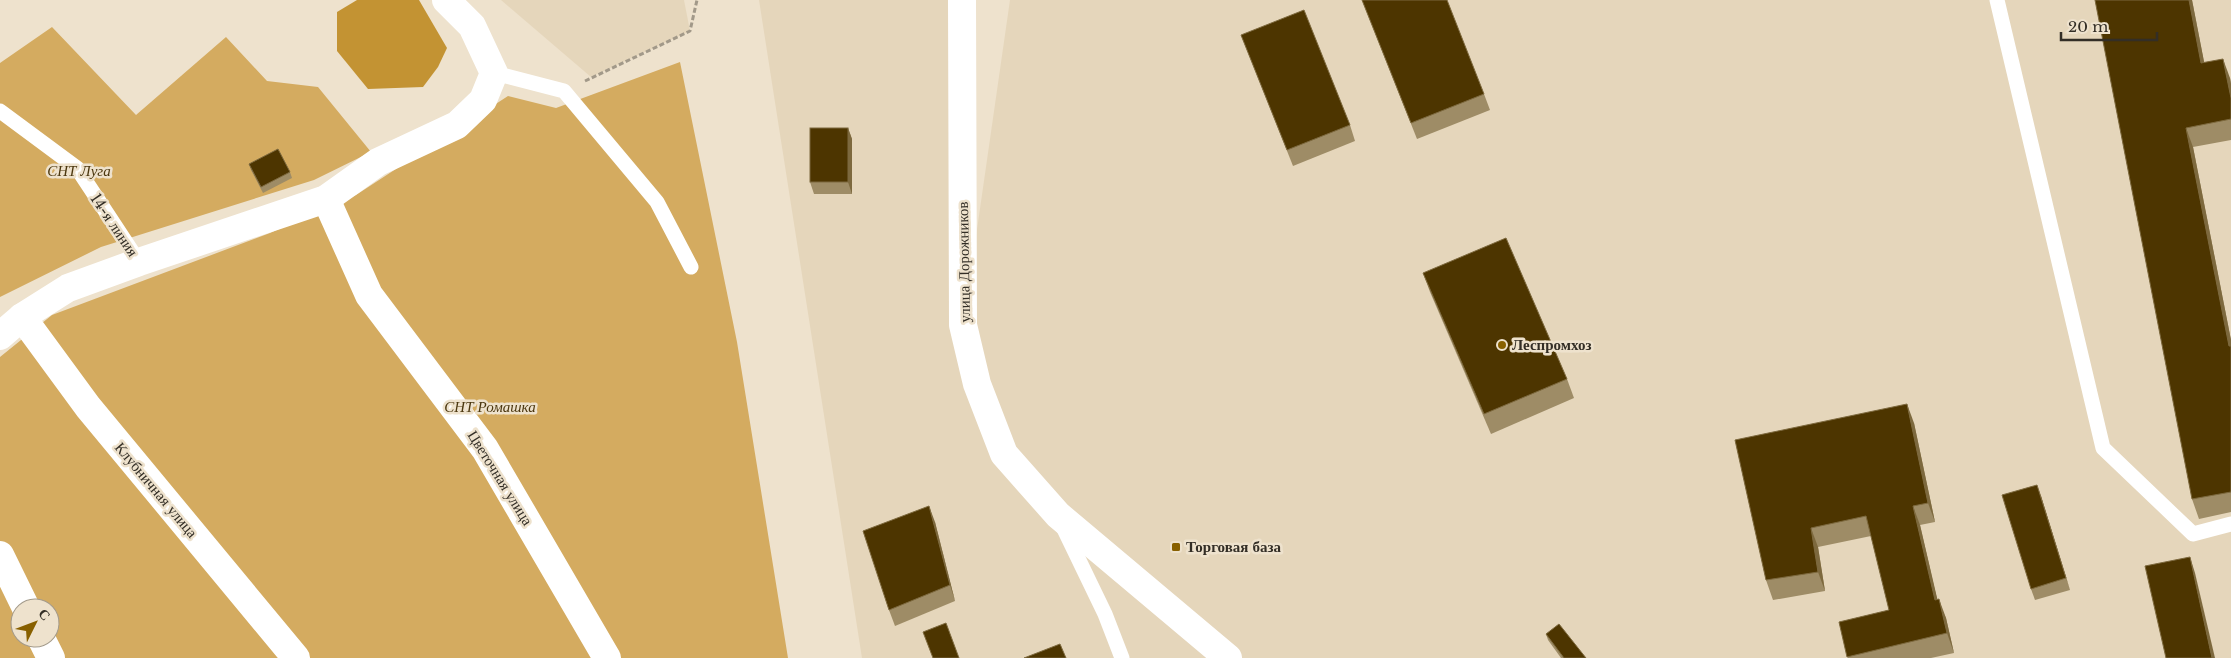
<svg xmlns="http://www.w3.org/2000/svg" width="2231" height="658" font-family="'Libre Baskerville',serif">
  <rect width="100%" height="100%" fill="#eee2cd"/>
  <g fill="#e5d6bb">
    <path d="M501,0H684L690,31L591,77Z"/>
    <path d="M759,0H963L964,320L1010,0H2231V658H862Z"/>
  </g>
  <g fill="#d4ab60" fill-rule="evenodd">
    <path d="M52,27L136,115L226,37L267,81L318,87L371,152L314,180L101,247L0,297V63Z"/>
    <path d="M680,62L737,342L788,658H0V357L52,315L270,233L356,195L508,96L556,108ZM20,608H50V638H20Z"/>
  </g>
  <path fill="#c39333" d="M357,0H419L447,48L438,67L423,87L368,89L337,51V12Z"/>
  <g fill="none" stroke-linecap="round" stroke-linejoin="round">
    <path stroke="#a29989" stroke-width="3" stroke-dasharray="5 2.5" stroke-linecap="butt" d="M585,81L690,31L697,0"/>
    <g stroke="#fff" stroke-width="15">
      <path d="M1997,0L2103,448L2193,534L2231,524"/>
      <path d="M494,73L564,91L657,202L691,267"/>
      <path d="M0,111L77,168L139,262"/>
      <path d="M1063,527L1105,614L1122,658"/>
    </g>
    <g stroke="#fff" stroke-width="28">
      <path d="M326,199L369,295L485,449L607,658"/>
      <path d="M22,317L88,407L296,658"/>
      <path d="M0,336L22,317L68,288L139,262L326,199L378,162L457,125L483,100L494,73L472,26L446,0"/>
      <path d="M0,555L26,608"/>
      <path d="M41,638L51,658"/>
    </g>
    <path stroke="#fff" stroke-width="28" d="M962,0L963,325L977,384L1004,454L1058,515L1228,658"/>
  </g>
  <g fill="#9e8c66">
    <path d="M1362,0L1484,94L1490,110L1417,139Z"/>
    <path d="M2095,0H2192L2204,62L2230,78L2231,84V140L2193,147L2231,340V512L2199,519L2192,499Z"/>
    <path d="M1241,35L1350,125L1355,141L1293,166Z"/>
    <path d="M848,128L852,139V194H814L810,182Z"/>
    <path d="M249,164L290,172L292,178L263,193L251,170Z"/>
    <path d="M1423,273L1567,379L1574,398L1491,434L1430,292Z"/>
    <path d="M1914,423L1935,522L1920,525L1937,599L1946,618L1954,653L1931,658H1848L1839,622L1889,610L1871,536L1818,547L1825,591L1773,600L1766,580L1735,440Z"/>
    <path d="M2041,496L2070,590L2035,600L2031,589Z"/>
    <path d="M935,522L955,601L895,626L889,610Z"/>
    <path d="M1546,634L1586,658H1561L1548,640Z"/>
  </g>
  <g fill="#7d693e">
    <path d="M2189,0H2192L2208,82L2201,63Z"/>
    <path d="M2223,59L2230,78L2231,84V98Z"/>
    <path d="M848,128L852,139V194L848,182Z"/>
    <path d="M2186,128L2193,147L2231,340V352L2229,346Z"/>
    <path d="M1907,404L1914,423L1935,522L1928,503Z"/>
    <path d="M2037,485L2041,496L2070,590L2066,578Z"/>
    <path d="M929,506L935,522L955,601L950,585Z"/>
    <path d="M1913,506L1920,525L1942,619L1935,600Z"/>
    <path d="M1811,528L1818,547L1825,591L1818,572Z"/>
    <path d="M2190,557L2195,573L2215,658H2212Z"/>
    <path d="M1939,599L1946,618L1954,653L1947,633Z"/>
  </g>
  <g fill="#4d3500" stroke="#7d693e">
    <path d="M1362,0H1447L1484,94L1411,123Z"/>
    <path d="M2095,0H2189L2201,63L2223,59L2231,98V119L2186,128L2229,346H2231V492L2192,499Z"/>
    <path d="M1304,10L1350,125L1287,150L1241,35Z"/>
    <rect x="810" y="128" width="38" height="54"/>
    <path d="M278,149L290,172L261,187L249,164Z"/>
    <path d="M1506,238L1567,379L1484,414L1423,273Z"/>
    <path d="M1907,404L1928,503L1913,506L1935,600L1939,599L1947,633L1847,657L1839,622L1889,610L1866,516L1811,528L1818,572L1766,580L1735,440Z"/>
    <path d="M2037,485L2066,578L2031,589L2002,495Z"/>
    <path d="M929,506L950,585L889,610L863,531Z"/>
    <path d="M2190,557L2212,658H2166L2145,566Z"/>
    <path d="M946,623L959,658H933L923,632Z"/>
    <path d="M1559,624L1586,658H1564L1546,634Z"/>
    <path d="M1060,644L1066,658H1024Z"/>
  </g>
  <g fill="#886000" stroke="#eee2cd" stroke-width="2">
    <circle cx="1502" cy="345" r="5"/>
    <rect x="1171" y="542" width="10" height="10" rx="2.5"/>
  </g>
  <g text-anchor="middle" stroke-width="5" stroke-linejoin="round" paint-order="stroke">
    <g font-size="15" font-style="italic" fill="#4b370f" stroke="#eee2cd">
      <text x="79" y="176">СНТ Луга</text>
      <text x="490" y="412">СНТ Ромашка</text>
    </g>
    <g font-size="15" fill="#332e26" stroke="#eee2cd">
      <text transform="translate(114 225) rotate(56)" y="5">14-я линия</text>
      <text transform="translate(964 262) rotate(-91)" y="5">улица Дорожников</text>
      <text transform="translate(500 478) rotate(58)" y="5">Цветочная улица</text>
      <text transform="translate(156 490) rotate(50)" y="5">Клубничная улица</text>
    </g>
    <g font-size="15" font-weight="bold" fill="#332e26" stroke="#eee2cd" text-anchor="start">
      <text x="1512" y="350">Леспромхоз</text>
      <text x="1186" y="552">Торговая база</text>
    </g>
  </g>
  <g transform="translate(35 623) rotate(48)"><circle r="24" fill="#eee2cd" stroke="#a39a8a"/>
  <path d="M0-4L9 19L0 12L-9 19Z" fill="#886000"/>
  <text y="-8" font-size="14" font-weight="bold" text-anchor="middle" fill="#332e26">С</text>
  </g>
  <path d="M2061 32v8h96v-8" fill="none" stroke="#332e26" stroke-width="2.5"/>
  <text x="2068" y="32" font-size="15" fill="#332e26" stroke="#eee2cd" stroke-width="4" paint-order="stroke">20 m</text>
</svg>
